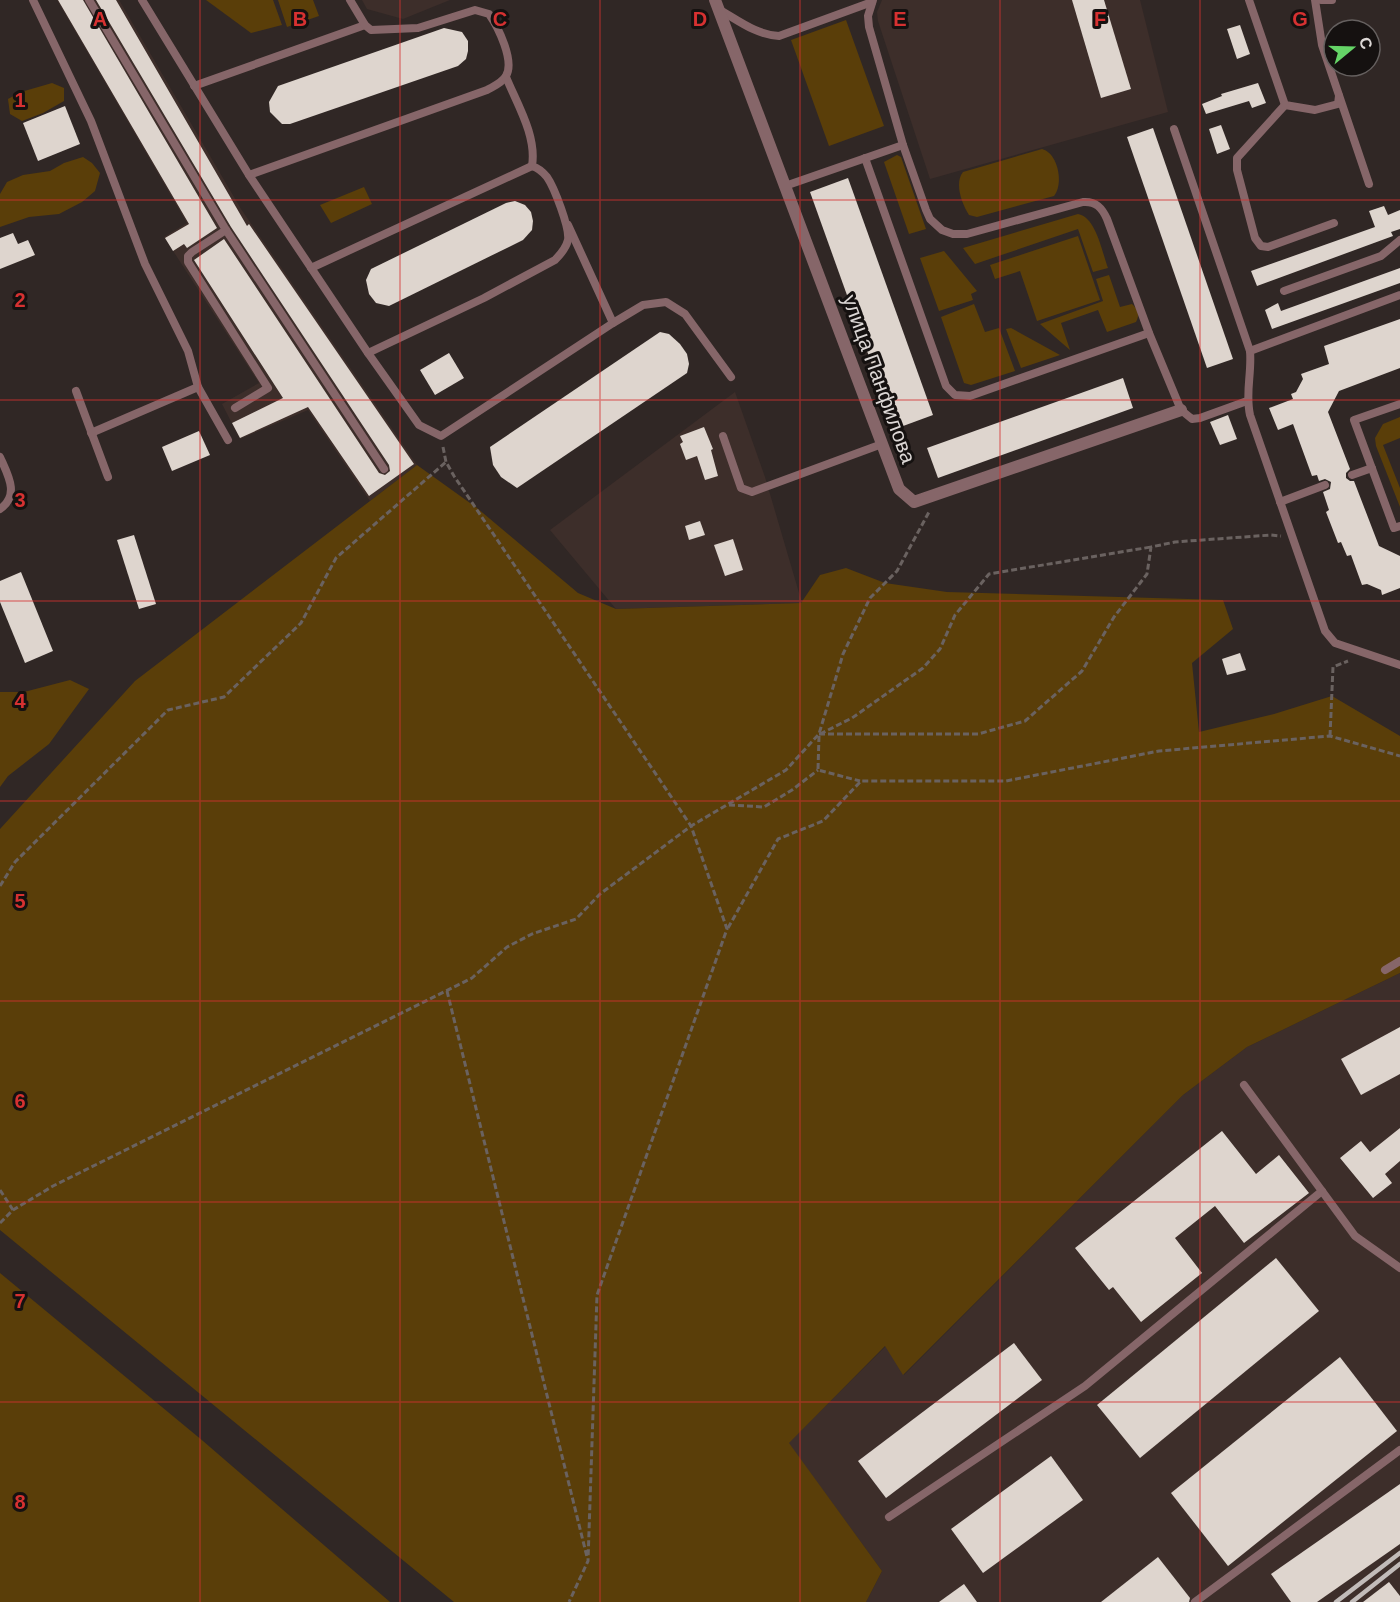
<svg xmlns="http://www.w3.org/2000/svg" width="1400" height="1602" font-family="Helvetica,sans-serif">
  <rect width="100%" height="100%" fill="#302725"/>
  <g fill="#3d2e2a">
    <path d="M57,0H119L241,209L417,465L370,501L308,410L240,439L222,404L259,383L164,237L187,223Z"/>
    <path d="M362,0H450L403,19L367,9Z"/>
    <path d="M882,0H1140L1168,112L930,179L878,21L877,12Z"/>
    <path d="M735,392L765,477L802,603L616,609L550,530Z"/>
    <path d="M1400,973V1602H866L882,1571L788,1443L886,1346L904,1375L1183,1095L1247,1047Z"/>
  </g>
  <g fill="#5a3e09">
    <path d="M206,0H273L282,25L251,33Z"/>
    <path d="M278,0H313L319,16L287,27Z"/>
    <path d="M846,20L884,126L829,146L791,40Z"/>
    <path d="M52,83L64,88V101L43,113L22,121L10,114L8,99L21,92Z"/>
    <path d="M1042,149C1058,153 1064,184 1054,196L977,217L969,215C962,204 954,183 963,172Z"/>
    <path d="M897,155L901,157L926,229L909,234L884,162Z"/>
    <path d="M83,157L92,163L100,173L95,191L82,202L59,214L29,217L0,227V194L7,182L23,175L50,171L64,163Z"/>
    <path d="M364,187L372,204L331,223L320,205Z"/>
    <path d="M1078,214C1096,217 1102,252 1108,268L1093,272L1078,229L975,264L963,248Z"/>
    <path d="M1078,236L1100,300L1037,321L1020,271L995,279L990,265Z"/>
    <path d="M944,251L977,291L971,294L973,300L939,311L920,258Z"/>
    <path d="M1109,275L1120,307L1132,304C1138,309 1140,315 1136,322L1107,332L1098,310L1061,323L1070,350L1040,324L1103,301L1096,279Z"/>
    <path d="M974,304L985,332L999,328L1015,371L971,385L964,383L941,317Z"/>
    <path d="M1011,328L1060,355L1021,368L1006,329Z"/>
    <path d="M1400,417V438L1383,445L1400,488V507L1376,446L1375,438L1383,424Z"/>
    <path d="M417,465L477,508L578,593L616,609L801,603L820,575L846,568L885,583L947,592L1223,600L1233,629L1192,663L1199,732L1274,714L1332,696L1400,736V973L1247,1047L1183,1095L903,1375L885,1346L789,1443L882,1571L866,1602H454L0,1230V829L135,681Z"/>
    <path d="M70,680L89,689L49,744L8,776L0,787V692H24Z"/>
    <path d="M0,1273L203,1441L390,1602H0Z"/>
  </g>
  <g fill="#ded5ce">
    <path d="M58,0H83L217,228L187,248L184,244L173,251L165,238L189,224Z"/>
    <path d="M96,0H116L247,226L249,224L414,464L369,496L308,407L240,438L232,423L283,398L194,260L224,239L379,473L385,475L390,471L389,465L231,227Z"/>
    <path d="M1072,0H1104L1131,89L1101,98Z"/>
    <path d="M1240,25L1250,54L1237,59L1227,29Z"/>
    <path d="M444,28L462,32L468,41V51L466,59L458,66L290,124H282L270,112L269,102L278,86Z"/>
    <path d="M1258,83L1266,103L1252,108L1249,101L1206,114L1202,104L1222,96L1221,94Z"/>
    <path d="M65,106L80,144L38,161L23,123Z"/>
    <path d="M1221,125L1230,149L1217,154L1209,129Z"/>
    <path d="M1153,128L1233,359L1207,368L1127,137Z"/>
    <path d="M848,178L933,415L895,429L810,192Z"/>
    <path d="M515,201L525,205L531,212L533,221L532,230L523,240L389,306L376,303L369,294L366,280L371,269L506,203Z"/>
    <path d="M1384,206L1388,215L1400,210V229L1391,232L1393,236L1257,286L1251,271L1375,227L1369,211Z"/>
    <path d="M13,233L18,244L28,240L35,255L0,269V238Z"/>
    <path d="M1400,268V283L1272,329L1265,310L1278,303L1281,311Z"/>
    <path d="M1400,319V368L1339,391L1328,412L1350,469L1346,473V478L1350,481H1354L1379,546L1400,556V588L1382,595L1381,590L1367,584L1362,585L1351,555L1347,556L1341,542L1338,543L1326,512L1329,510L1323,492L1330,489L1331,482L1325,479L1319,481L1317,475L1312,476L1293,424L1278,430L1269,408L1293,399L1291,394L1296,392L1303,379L1301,374L1329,364L1324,346Z"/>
    <path d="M660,332L669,334L680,344L687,354L689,364L687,373L517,488L501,477L493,465L490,447Z"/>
    <path d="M449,353L464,378L435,395L420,370Z"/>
    <path d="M1123,378L1133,408L938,478L927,448Z"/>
    <path d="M1228,415L1237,439L1220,445L1210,422Z"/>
    <path d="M704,427L713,449L711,450L718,476L705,480L697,456L686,460L680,444L683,442L680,436Z"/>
    <path d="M199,431L210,455L172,471L162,447Z"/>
    <path d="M700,521L705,535L689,540L685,526Z"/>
    <path d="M134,535L156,604L139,609L117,540Z"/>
    <path d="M733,539L743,570L725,576L714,545Z"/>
    <path d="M21,572L53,651L25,663L0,602V581Z"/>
    <path d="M1240,653L1246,670L1227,675L1222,659Z"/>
    <path d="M1400,1027V1074L1361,1095L1341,1059Z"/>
    <path d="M1400,1128V1161L1385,1174L1392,1183L1373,1198L1340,1158L1361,1141L1370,1152Z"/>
    <path d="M1222,1131L1256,1174L1279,1155L1309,1193L1244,1243L1215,1206L1175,1238L1202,1273L1141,1322L1113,1287L1109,1290L1075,1248Z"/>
    <path d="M1276,1258L1319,1311L1140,1458L1097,1405Z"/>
    <path d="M1014,1343L1042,1380L886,1498L858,1461Z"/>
    <path d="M1340,1357L1397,1431L1228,1566L1171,1493Z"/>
    <path d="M1051,1456L1083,1500L983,1573L951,1529Z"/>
    <path d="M1400,1484V1544L1317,1602H1291L1271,1574Z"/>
    <path d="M1158,1557L1190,1598L1189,1602H1101Z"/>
    <path d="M1389,1582L1400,1596V1602H1363Z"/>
    <path d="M964,1584L977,1602H939Z"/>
  </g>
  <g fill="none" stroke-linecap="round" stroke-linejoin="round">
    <g stroke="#6a6260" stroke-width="3" stroke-dasharray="6 3" stroke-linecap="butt">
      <path d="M443,447L446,462L454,476L691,826L727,929L597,1295L588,1561L569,1602"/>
      <path d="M819,734H978L1025,721L1082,671L1114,617L1147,574L1151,547L1175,542L1271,535L1281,536"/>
      <path d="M820,734L852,718L923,668L940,649L955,615L989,574L1151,547"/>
      <path d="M819,736L818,770L860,781"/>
      <path d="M1330,736L1333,667L1348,661"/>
      <path d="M729,805L764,807L792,790L818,770"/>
      <path d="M0,886L15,862L168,710L224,697L301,623L336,558L446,462"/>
      <path d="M728,928L778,839L823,821L861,781H1006L1159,751L1330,736L1400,756"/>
      <path d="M447,991L587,1557"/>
      <path d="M0,1190L13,1210"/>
      <path d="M0,1223L13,1210L53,1186L472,978L507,947L532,934L576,919L600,894L691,826L786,770L819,734L843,654L870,598L897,571L929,512"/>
    </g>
    <g stroke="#866669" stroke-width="8">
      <path d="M33,0L91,121L145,264L188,351L198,387"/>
      <path d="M89,0L226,230L384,469"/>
      <path d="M142,0L249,175L368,353L419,425L441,436L613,323L568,225"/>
      <path d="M873,0L868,16L869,27L903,145L926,210L930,219L942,230L953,234H967L1083,202C1096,201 1102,208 1107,219L1149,333L1181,410L1192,419L1200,418L1247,401"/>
      <path d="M1249,0L1285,105L1315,110L1338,104L1339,96"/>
      <path d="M1315,0L1322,45L1369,184"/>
      <path d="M1321,0H1332"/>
      <path d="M720,10C739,21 757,35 779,36L872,2"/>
      <path d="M194,86L365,25"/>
      <path d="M1285,105L1237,158V170L1255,238L1261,246L1268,247L1334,223"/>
      <path d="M1174,129L1250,351C1252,373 1245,393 1250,415L1325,631L1335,643L1400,665"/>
      <path d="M865,158L946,386L955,395L970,396L1149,333"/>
      <path d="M249,175L487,90C494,86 502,83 506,76C515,61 498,27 489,14L475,10L418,28L371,30L365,25L350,0"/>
      <path d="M785,186L903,145"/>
      <path d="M226,230L192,252L188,256V262L268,388L235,408"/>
      <path d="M311,268L532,166"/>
      <path d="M1284,291L1381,256L1400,240"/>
      <path d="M613,323L643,305L666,302L685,314L731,377"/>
      <path d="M1250,351L1400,295"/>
      <path d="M368,353L484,298L555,260C561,254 566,248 568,240C570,228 554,187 547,177C543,172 538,168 532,166C537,136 517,104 506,77"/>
      <path d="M76,391L108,477"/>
      <path d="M1400,404L1354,420L1394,528L1400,526"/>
      <path d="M91,433L198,387L228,440"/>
      <path d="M723,436L741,488L752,492L882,444"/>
      <path d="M0,457C8,475 20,495 0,509"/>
      <path d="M1352,475L1372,468"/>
      <path d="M1280,502L1325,485"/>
      <path d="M1385,970L1400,961"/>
      <path d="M1244,1085L1355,1236L1400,1268"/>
      <path d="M889,1517L1085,1386L1322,1191"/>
      <path d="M1195,1602L1400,1450"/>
    </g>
    <path stroke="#866669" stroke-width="12" d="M715,0L899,489L914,502L1181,410"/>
    <g stroke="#c1bbb9" stroke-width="4.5">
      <path d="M1336,1602L1400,1553"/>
      <path d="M1352,1602L1400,1564"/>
    </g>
  </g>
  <path fill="none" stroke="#d63131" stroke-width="1.5" stroke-opacity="0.55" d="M200,0V1602M400,0V1602M600,0V1602M800,0V1602M1000,0V1602M1200,0V1602M0,200H1400M0,400H1400M0,601H1400M0,801H1400M0,1001H1400M0,1202H1400M0,1402H1400"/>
  <g text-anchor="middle" stroke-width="6" stroke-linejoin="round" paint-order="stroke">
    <g font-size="21" fill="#dcd7d5" stroke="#151110">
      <text transform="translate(879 379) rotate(70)" y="7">улица Панфилова</text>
    </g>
  </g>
  <g font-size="20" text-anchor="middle" font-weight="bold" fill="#d63131" stroke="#151110" stroke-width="6" stroke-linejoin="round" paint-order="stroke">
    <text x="100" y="26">A</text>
    <text x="300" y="26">B</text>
    <text x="500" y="26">C</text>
    <text x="700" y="26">D</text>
    <text x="900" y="26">E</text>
    <text x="1100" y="26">F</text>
    <text x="1300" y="26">G</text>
    <text x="20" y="107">1</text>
    <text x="20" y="307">2</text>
    <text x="20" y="507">3</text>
    <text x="20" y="708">4</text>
    <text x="20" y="908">5</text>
    <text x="20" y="1108">6</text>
    <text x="20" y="1308">7</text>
    <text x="20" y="1509">8</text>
  </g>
  <g transform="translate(1352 48) rotate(71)"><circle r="28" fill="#151110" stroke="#65605f" stroke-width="1.5"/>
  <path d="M0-4.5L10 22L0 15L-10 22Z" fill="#65d467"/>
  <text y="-9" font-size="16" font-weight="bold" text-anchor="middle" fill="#dcd7d5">С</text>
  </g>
</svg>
